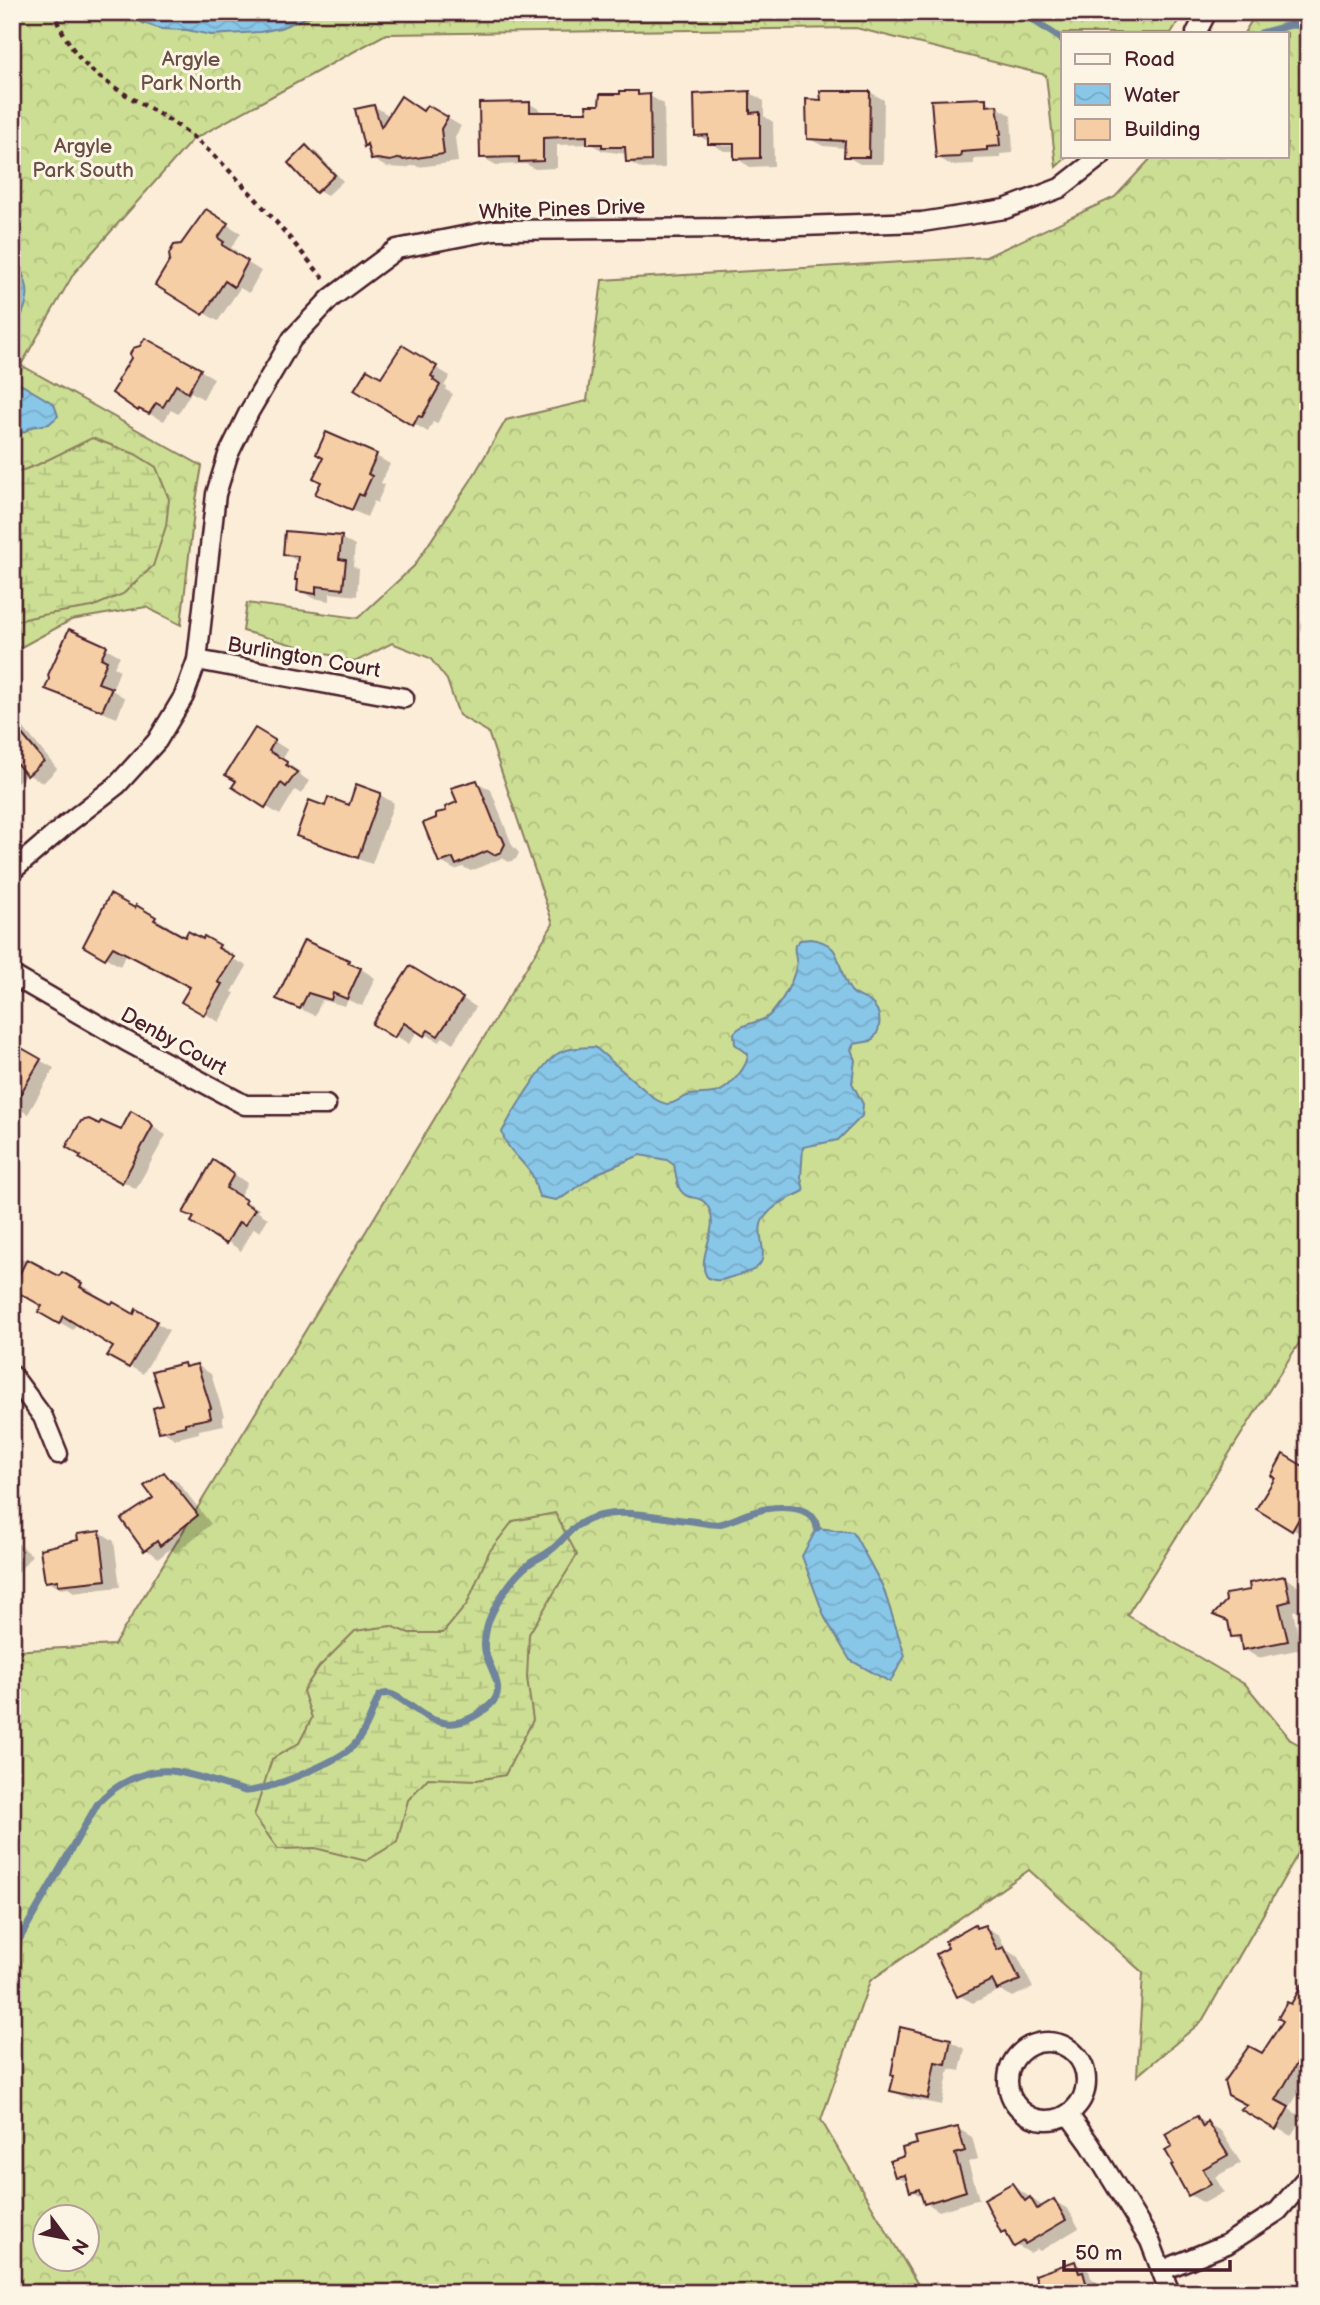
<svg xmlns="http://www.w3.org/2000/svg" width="1320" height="2305" font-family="'Balsamiq Sans',sans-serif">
  <defs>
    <pattern id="forest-crowns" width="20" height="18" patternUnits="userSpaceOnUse" patternTransform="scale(1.75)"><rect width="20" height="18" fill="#ccde93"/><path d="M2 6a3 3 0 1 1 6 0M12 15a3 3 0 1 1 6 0" fill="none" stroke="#b1be7f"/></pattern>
    <pattern id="wetland-marsh" width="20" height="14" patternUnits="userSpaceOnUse" patternTransform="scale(1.75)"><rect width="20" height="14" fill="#ccde93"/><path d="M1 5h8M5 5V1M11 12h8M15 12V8" fill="none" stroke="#b1be7f"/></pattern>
    <pattern id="water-waves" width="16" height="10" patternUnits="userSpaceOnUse" patternTransform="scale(1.75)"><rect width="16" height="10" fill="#88c7e8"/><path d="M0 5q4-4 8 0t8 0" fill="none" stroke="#77aac7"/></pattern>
  </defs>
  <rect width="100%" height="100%" fill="#fbedd8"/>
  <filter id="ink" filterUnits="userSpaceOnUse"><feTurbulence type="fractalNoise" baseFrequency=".0143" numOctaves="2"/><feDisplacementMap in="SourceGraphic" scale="14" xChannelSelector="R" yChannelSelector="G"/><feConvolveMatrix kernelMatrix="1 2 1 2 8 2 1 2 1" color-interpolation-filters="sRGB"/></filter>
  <g filter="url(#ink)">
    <g fill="url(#forest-crowns)" stroke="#8b7e5f" stroke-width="2" fill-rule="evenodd">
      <path d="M12,12H1184L1171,33H1063V156H1068L1056,167L1046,75L856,28L386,34L192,140L74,273L21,365L202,466L194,512L181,625L146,607L71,620L12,652Z"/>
      <path d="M1257,12H1308V1329L1127,1615L1246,1685L1291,1740L1308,1750V1836L1202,2021L1137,2076L1143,1973L1029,1870L870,1981L821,2120L923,2293H12V1651L114,1645L553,924L488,732L459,715L447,680L430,658L392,643L355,662L243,631L247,603L358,618L414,566L471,480L506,420L587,401L602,280L986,257L1115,197L1153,156H1287V33H1244ZM46,2218H88V2260H46Z"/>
    </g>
    <g fill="url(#wetland-marsh)" stroke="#8b7e5f" stroke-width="2">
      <path d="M92,438L135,454L156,467L169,499L166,526L153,566L123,594L92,607L42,615L12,622V474L37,465Z"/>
      <path d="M555,1513L577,1555L529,1634L527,1678L533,1720L505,1775L477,1780L428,1778L408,1800L397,1842L366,1861L315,1848L278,1849L254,1816L272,1759L299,1743L312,1718L303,1691L319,1667L355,1631L391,1626L409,1633H443L467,1604L489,1552L513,1521Z"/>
    </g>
    <g fill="url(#water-waves)" stroke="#6f849c" stroke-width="2">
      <path d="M125,12H320L280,28L260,32L211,35L187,30L161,29L143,23Z"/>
      <path d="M12,257C35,288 30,302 12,333Z"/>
      <path d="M12,379L54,404L58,416L49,424L32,427L12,439Z"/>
      <path d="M810,939C847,943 834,969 851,991C856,997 864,997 870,1002C883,1011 882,1031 871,1041L854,1044L851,1049L855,1060L852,1083L863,1104L862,1116L838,1140L803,1147L801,1177L804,1191C789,1199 776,1202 764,1218C752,1234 776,1260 751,1271C743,1274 734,1276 725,1279C719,1281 709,1281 706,1275C697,1258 718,1231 710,1211C702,1191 690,1203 681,1191C676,1185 676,1172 674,1165L667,1160L640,1155L598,1173L563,1197L556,1200L540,1197C535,1190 536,1182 532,1175C523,1160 506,1150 502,1132C511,1115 542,1063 557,1054C567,1048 583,1047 595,1047L655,1099C673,1110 673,1100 690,1095C699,1093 709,1095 718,1092C729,1088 748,1067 748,1054L735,1044L734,1033C742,1023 753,1024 764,1019C777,1013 793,982 796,967C798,959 793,953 795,945L800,940Z"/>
      <path d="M817,1528L853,1532L883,1587L905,1656L890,1682L850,1660L825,1618L802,1556Z"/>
    </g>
    <g fill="#0003" fill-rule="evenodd">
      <path d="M870,92L884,100L883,164H860L846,156V148L823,146L808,138L823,102Z"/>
      <path d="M637,93L644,96H650L664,104L665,168L642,169L627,161V154L603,151L591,144L557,145V168L535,169L526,164L496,165L482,157L530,104L544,112L588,114L601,107L602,95Z"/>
      <path d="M750,93L764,101V116L773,122L774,166L750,167L736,158V151H724L696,134ZM719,142H743V146H722Z"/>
      <path d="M985,100L1011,115L1013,153L1000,154L1001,158L974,159V164L951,165L937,157Z"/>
      <path d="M374,106L390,116L424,112L428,107L461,126L455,137L458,162L418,167L415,165L405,168L386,167L372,159L370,148L366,146L357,110Z"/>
      <path d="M307,147L316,152L343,181L327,196L318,191Z"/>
      <path d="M206,212L241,233L231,248L237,251L235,255L261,271L249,293L240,288L218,321L204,313L182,245Z"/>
      <path d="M146,340L214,378L203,399L191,392L178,414L171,410L164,421L139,409L141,348Z"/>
      <path d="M403,348L450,376L444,386L447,387L446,390L453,394L437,424L433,422L428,432L356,390L381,379Z"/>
      <path d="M376,456L390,464L381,483L385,485L377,503L374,501L367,517L332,501Z"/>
      <path d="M341,538L355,546L353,566L359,569L357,596L330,593V601L313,598L299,590V562L285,554Z"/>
      <path d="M106,648L120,656L114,667L120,670L112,690L125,698L117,718L61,696L47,688Z"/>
      <path d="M12,718L18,721L57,769L43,783L27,774L12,786Z"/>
      <path d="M256,730L288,750L282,760L300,772L299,774L309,781L301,794L295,790L280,815L234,787Z"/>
      <path d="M477,782L491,790L512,845L519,853L516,859L509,862L502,858L471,871L463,867L455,870L441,862L448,812L460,803Z"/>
      <path d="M380,795L394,803L372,864L312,843L298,835L326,808L350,807Z"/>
      <path d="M137,908L169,926L168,929L186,939L203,941L205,939L233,954L231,958L247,966L232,992L235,993L219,1022L183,1001L192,987L127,953L120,966L85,945Z"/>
      <path d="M349,961L375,978L362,1006L348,1000L345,1006L322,1000L315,1016L279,998Z"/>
      <path d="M454,993L476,1007L453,1043L443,1037L439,1042L418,1030L409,1044L375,1023Z"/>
      <path d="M19,1049L54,1068L28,1114L12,1105Z"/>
      <path d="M132,1114L166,1135L136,1189L82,1158L122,1133Z"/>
      <path d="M228,1170L247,1183L239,1197L259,1209L258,1212L268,1218L260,1232L254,1228L241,1251L186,1212Z"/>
      <path d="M12,1248L16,1250L14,1254L59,1279L62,1274L94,1292L92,1296L134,1316L137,1312L169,1330L143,1374L110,1355L116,1347L77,1322L73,1330L40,1311L44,1305L12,1287Z"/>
      <path d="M184,1365L189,1368L197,1365L211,1374L224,1416L222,1417L224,1425L199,1430V1433L175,1439L161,1430Z"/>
      <path d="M1308,1464V1535L1306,1537L1259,1509Z"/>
      <path d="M164,1474L178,1482L211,1524L176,1553L170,1549L159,1558L145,1549L155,1498Z"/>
      <path d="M100,1532L114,1541L120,1587L74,1592L68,1588L61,1589L47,1581L80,1541Z"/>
      <path d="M12,1539L32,1555L13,1579H12Z"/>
      <path d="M1285,1578L1299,1586L1304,1609L1293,1611L1301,1649L1258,1658L1244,1649L1243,1642L1232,1636L1230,1623L1216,1615L1252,1591Z"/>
      <path d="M975,1926L980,1929L985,1927L999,1935L1006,1950L1018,1957L1033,1988L1012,1997L1000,1990L973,2003L958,1995Z"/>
      <path d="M1308,1993V2076L1289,2109L1302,2117L1291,2136L1244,2109L1250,2106L1263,2056L1292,2007Z"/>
      <path d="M950,2041L965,2049L960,2071L949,2069L942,2105L906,2098L892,2090Z"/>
      <path d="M1197,2118L1221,2131L1241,2163L1215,2177L1224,2192L1204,2203L1190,2195L1175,2147Z"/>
      <path d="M957,2128L972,2137L978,2159L968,2162L979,2199L939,2211L925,2202L924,2198L912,2191L910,2183L897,2176L907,2157Z"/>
      <path d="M1012,2185L1044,2207L1054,2201L1068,2209L1079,2228L1040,2251L1037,2249L1030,2253L1016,2245L1010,2236L1002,2231Z"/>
      <path d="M1075,2263L1089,2271L1091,2278L1097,2282L1098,2286L1109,2293H1038L1036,2289Z"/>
    </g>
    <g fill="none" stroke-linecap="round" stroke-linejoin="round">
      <g stroke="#6f849c" stroke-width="7">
        <path d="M1021,12L1063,40"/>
        <path d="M1261,33L1291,25L1308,26"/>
        <path d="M12,1952L98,1803C114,1785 146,1768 171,1771C192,1773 223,1785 245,1791C265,1792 340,1761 354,1745C366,1732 372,1711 379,1696C403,1679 431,1757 490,1705C508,1689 489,1669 485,1651C483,1641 486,1630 489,1620C497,1601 512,1577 529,1564C536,1559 544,1556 551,1550C561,1543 568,1531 578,1525C611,1503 657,1518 692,1521C700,1522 711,1525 719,1524C730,1522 742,1515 754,1512C772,1506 814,1502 817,1528"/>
      </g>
    </g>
    <g fill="#f6cea6" stroke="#4a1f2b" stroke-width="2">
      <path d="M620,91H638V95L650,94L651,161L626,162L625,147H602V144H587V136L543,138V161L519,162V157L480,158L479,103L530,102V112H587L586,105H599L600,94H620Z"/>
      <path d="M750,91V113L760,112V158L734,159V144H708V135L695,136L694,94Z"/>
      <path d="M820,91H870L869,157H844L845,141L807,139L806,99L821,100Z"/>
      <path d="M401,96L423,111L427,105L448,117L441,129L444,154L403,160L401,158L390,161L377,159L371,160L367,144L364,147L355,109L374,105L381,127Z"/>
      <path d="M986,98V106L997,105L1001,134L999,135L1000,146L987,147V150L961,152L960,157L936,158L931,100Z"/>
      <path d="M306,145L335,175L316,193L288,163Z"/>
      <path d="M206,209L228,223L218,238L224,242L222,245L248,261L234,287L225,281L203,315L155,285L170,260L169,254L174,245L181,244Z"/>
      <path d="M145,338L201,369L188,393L176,385L163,407L156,403L149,414L139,409L138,411L112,393L119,382L117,381L131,358L130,354L133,348L140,346Z"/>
      <path d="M402,345L437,366L431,376L434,378L433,380L440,385L422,417L418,416L413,426L354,390L367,369L381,377Z"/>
      <path d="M326,432L377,454L368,474L372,476L363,496L359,494L352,510L315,494L321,482L313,478L323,458L316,454Z"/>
      <path d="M285,531L342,536L339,559L346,560L343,589L316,586V594L297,591L298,580H295L298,556L283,555Z"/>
      <path d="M69,629L107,646L101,658L107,661L98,683L112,688L102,711L45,689L49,679L48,675Z"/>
      <path d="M12,722L44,761L27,776L12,758Z"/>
      <path d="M255,728L275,740L269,751L287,762L286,765L297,772L286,787L281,783L265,808L232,787L236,781L225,775Z"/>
      <path d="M477,780L499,835L502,837L505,844L501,852L494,855L487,851L456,865L453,858L439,863L423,823L436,818V813L446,811L445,807L457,802L451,788Z"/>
      <path d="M356,784L381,793L358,858L296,836L309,800L325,806L328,797L349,805Z"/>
      <path d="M110,894L135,908L136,905L156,917L154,920L185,937L188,931L203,939L204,936L220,945L218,948L234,957L218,982L222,984L204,1015L181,1002L190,987L113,947L105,959L83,946Z"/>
      <path d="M304,940L349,960L348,963L361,968L347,999L333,993L331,1000L308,993L300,1009L276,999Z"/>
      <path d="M410,966L463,998L438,1036L428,1030L424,1036L404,1023L394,1038L372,1024Z"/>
      <path d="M18,1046L41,1059L12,1108V1056Z"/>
      <path d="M131,1111L151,1123L153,1126L122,1183L79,1158L81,1156L66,1147L81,1121L89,1119L99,1124L101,1121L121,1130Z"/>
      <path d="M213,1160L234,1174L226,1188L246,1200L244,1203L255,1209L245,1225L239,1222L226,1244L191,1222L194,1217L183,1213Z"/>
      <path d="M27,1259L59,1276L62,1272L82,1283L80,1287L111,1304L113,1302L134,1314L136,1309L157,1321L129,1368L107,1356L113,1347L63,1316L59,1324L38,1312L42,1306L12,1289Z"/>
      <path d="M184,1363L185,1367L197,1364L211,1408L209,1409L211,1418L185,1423V1426L159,1432L153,1408L163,1405L152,1371Z"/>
      <path d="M1283,1454L1308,1469V1503L1292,1531L1256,1509L1275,1478L1271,1476Z"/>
      <path d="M164,1472L198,1515L160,1546L157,1541L144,1551L121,1519L153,1498L144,1486Z"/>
      <path d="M100,1531L106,1580L58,1585V1580L45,1582L40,1549L78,1540L77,1534Z"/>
      <path d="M1285,1576L1290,1601L1279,1604L1288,1641L1242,1650L1240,1636L1231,1637L1228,1621L1213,1615L1226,1601L1225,1594L1250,1590L1249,1583Z"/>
      <path d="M975,1924L976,1928L985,1925L997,1950L1004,1947L1020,1980L997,1990L992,1980L957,1997L936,1954L948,1948L945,1941Z"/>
      <path d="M1308,1975V2044L1276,2100L1289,2107L1276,2130L1240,2109L1247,2105L1228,2095L1224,2081L1249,2046L1262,2053L1283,2021L1278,2018L1287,2002L1291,2004Z"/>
      <path d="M900,2027L951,2039L946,2064L935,2062L928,2099L890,2091L894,2076L891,2075Z"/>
      <path d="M1197,2116L1203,2127L1207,2121L1228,2155L1203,2169L1211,2184L1188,2196L1171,2165L1173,2164L1165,2150L1172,2146L1165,2134Z"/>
      <path d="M958,2127L965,2151L955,2154L966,2191L924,2204L919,2189L910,2192L905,2175L895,2177L890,2161L904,2156L902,2148L917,2144L915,2137Z"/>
      <path d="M1012,2183L1025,2201L1030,2197L1037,2209L1054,2199L1066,2220L1025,2244L1024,2241L1014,2247L1005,2231L1001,2233L984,2199Z"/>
      <path d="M1075,2261L1079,2273L1083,2272L1089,2293H1041L1035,2275Z"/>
    </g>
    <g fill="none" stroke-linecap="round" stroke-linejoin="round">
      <defs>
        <g id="minor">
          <path d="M1196,33L1207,12"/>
          <path d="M197,660L404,698"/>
          <path d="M12,871L68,823L117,785L157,741L184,696L197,660L216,494L228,455L249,412L292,339L331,298L397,249L494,230L736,228L922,222L1005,209L1060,188L1101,156"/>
          <path d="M12,975L126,1041L245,1105H326"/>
          <path d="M12,1375L43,1417L58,1454"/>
          <circle cx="1047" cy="2081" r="39"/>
          <path d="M1068,2114L1090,2144L1150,2241L1170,2293"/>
          <path d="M1163,2270L1227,2244L1278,2211L1308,2176"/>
        </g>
      </defs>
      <use href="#minor" stroke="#4a1f2b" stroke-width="23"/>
      <g stroke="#4a1f2b" stroke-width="4.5" stroke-dasharray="5 5" stroke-linecap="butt">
        <path d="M52,12C62,30 72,52 87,66C118,96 161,110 194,138C242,178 284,232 325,280"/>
        <path d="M15,13L16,12"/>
      </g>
      <use href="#minor" stroke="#fcf5e5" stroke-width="18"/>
    </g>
  </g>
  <g text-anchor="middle" stroke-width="6" stroke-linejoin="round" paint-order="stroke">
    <g font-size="21" fill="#6a4f45" stroke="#fcf5e5">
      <text x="191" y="66">Argyle<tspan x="191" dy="24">Park North</tspan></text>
      <text x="83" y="153">Argyle<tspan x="83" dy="24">Park South</tspan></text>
    </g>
    <g font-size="21" fill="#4a1f2b" stroke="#fcf5e5">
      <text transform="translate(562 209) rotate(-2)" y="7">White Pines Drive</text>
      <text transform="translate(304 657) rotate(10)" y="7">Burlington Court</text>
      <text transform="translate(174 1041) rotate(29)" y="7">Denby Court</text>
    </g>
  </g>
  <rect width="1320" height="2305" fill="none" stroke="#fcf5e5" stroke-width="42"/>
  <rect x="21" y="21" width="1278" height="2263" fill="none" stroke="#4a1f2b" stroke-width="2.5" filter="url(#ink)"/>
  <rect x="1061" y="32" width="228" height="126" fill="#fcf5e5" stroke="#b59f9b" stroke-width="2"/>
  <rect x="1075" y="54" width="35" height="10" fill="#fcf5e5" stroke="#b59f9b" stroke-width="2"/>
  <text x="1124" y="66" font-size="21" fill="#4a1f2b">Road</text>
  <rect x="1075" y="84" width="35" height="21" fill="url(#water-waves)" stroke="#b59f9b" stroke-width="2"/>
  <text x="1124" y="102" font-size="21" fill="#4a1f2b">Water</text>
  <rect x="1075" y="119" width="35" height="21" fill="#f6cea6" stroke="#b59f9b" stroke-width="2"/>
  <text x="1124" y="136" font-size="21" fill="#4a1f2b">Building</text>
  <g transform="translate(66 2238) rotate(122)"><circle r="33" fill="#fcf5e5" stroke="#b59f9b" stroke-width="2"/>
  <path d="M0-5L12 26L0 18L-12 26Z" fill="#4a1f2b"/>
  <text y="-10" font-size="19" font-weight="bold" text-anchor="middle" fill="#4a1f2b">N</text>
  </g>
  <path d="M1064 2260v10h166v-10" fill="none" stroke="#4a1f2b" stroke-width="3.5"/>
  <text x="1075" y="2260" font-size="21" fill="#4a1f2b" stroke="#fcf5e5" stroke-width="5" paint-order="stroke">50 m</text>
</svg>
